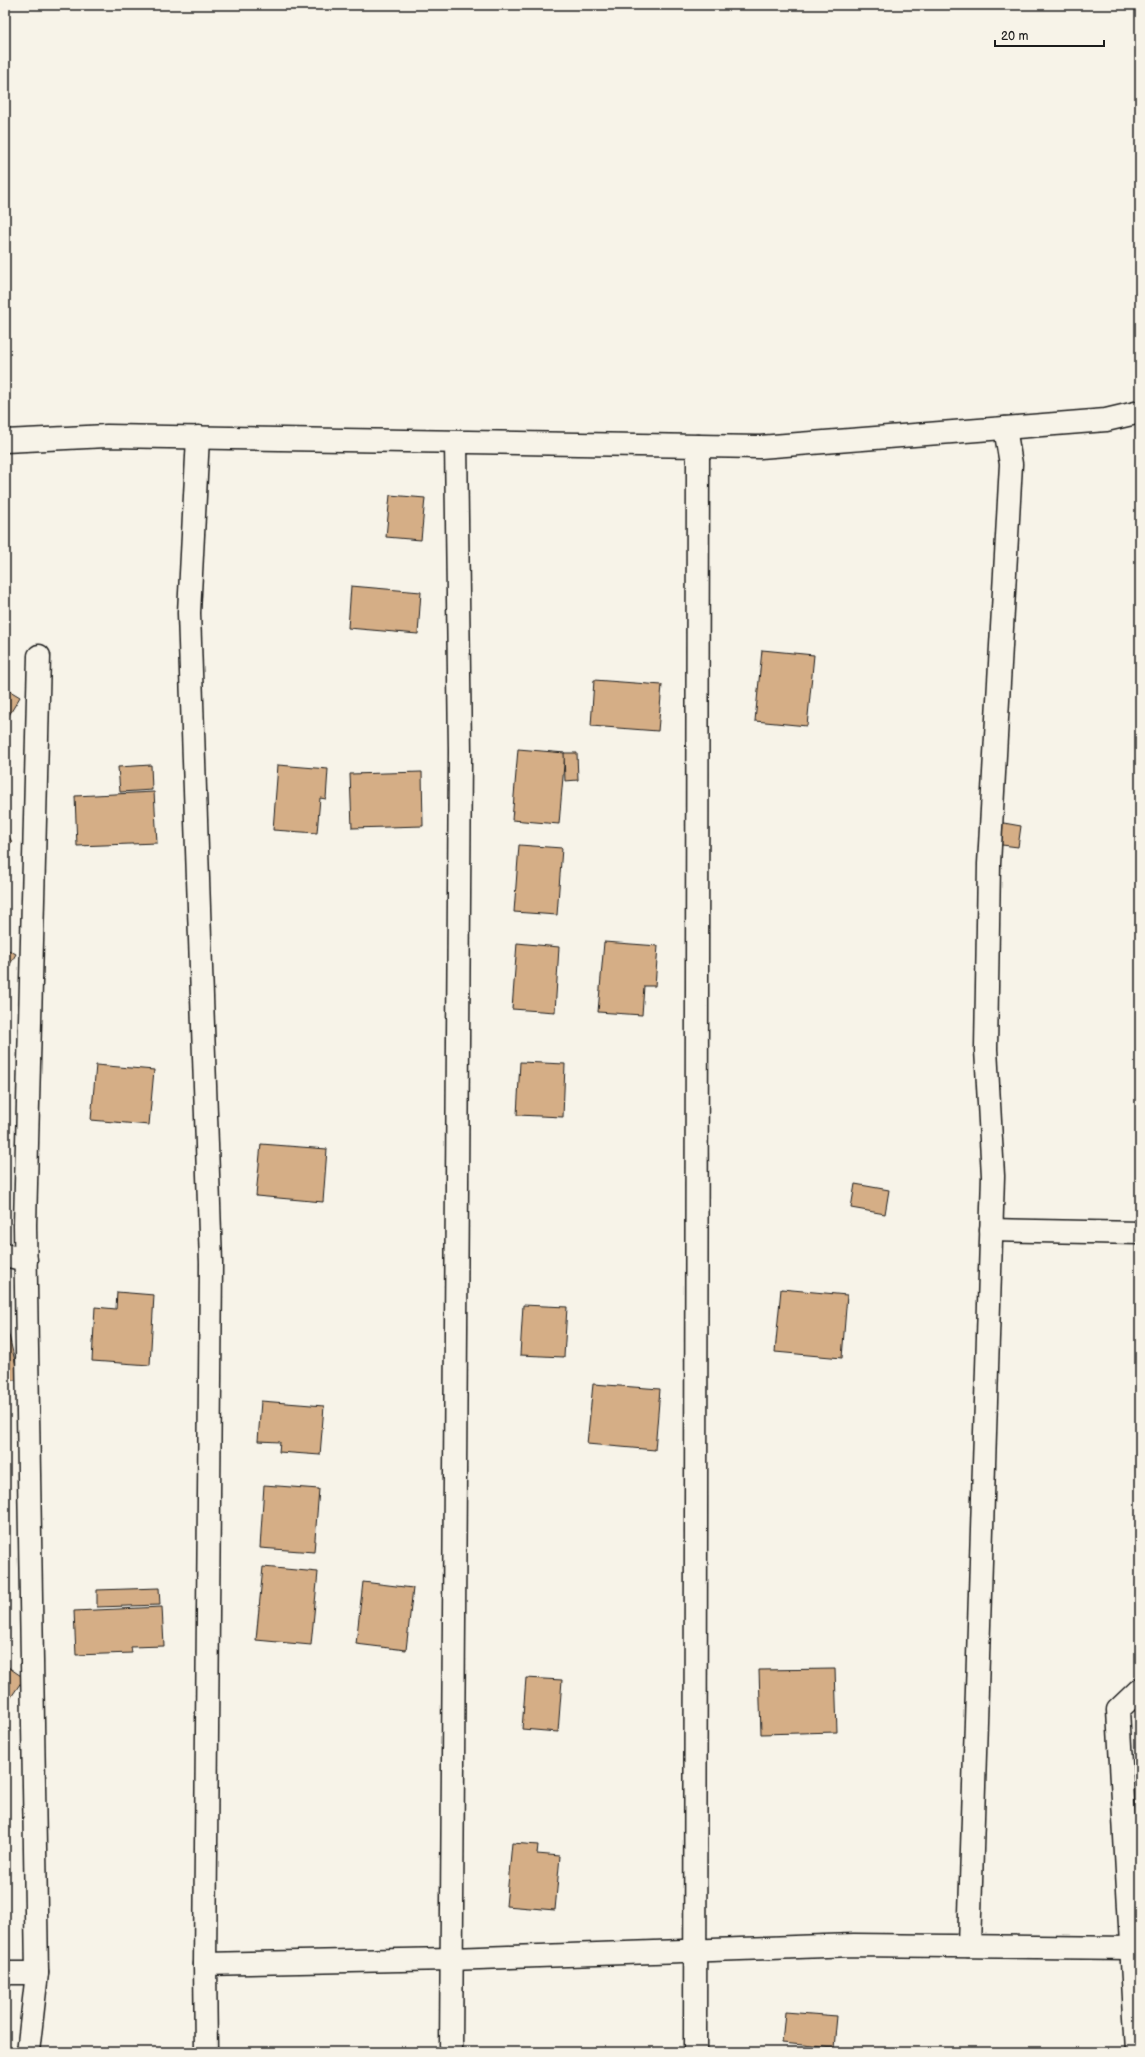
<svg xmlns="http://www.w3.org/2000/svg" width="1145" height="2057" font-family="'Balsamiq Sans',sans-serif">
  <rect width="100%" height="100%" fill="#f7f3e8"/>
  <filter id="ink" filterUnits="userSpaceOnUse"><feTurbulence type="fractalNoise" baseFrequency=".025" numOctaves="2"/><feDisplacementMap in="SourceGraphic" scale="8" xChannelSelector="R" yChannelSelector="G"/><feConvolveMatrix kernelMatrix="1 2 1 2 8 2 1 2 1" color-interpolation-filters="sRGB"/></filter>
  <g filter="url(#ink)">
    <g fill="#d5ae86" stroke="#1c1c1c">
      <path d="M390,495L425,498L421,540L386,537Z"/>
      <path d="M351,586L421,592L418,634L348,628Z"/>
      <path d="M762,650L814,655L807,726L755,721Z"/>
      <path d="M594,680L662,685L658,731L591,726Z"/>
      <path d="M5,688L20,697L5,722Z"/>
      <path d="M518,749L565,753L559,824L512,820Z"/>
      <path d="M564,753H577L578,780L565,781Z"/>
      <path d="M151,765L152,790L120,792L118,767Z"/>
      <path d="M278,765L328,769L326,799L320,798L317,833L273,830Z"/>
      <path d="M422,772L423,826L352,828L350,774Z"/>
      <path d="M154,792L157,843L77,846L75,796Z"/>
      <path d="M998,822L1021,826L1018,847L994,844Z"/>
      <path d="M5,829L12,842L5,846Z"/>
      <path d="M519,845L562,848L557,915L514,912Z"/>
      <path d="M604,942L658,946L655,986H644L642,1015L598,1012Z"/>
      <path d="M517,943L559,947L555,1012L512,1009Z"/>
      <path d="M5,948L16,954L5,973Z"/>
      <path d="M520,1062L565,1064L563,1117L517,1115Z"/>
      <path d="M96,1065L154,1070L149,1125L91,1120Z"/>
      <path d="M261,1144L327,1149L323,1202L256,1196Z"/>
      <path d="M855,1184L889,1190L885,1214L851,1208Z"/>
      <path d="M781,1289L847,1295L842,1358L775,1352Z"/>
      <path d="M117,1292L154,1295L150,1365L92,1361L95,1307L116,1309Z"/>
      <path d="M523,1305L567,1307L564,1357L520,1355Z"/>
      <path d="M5,1318L19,1379L5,1382Z"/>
      <path d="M593,1384L660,1389L655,1450L587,1444Z"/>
      <path d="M261,1401L324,1406L320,1455L279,1452L280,1442L258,1441Z"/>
      <path d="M264,1485L319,1489L314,1552L260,1548Z"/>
      <path d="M263,1567L318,1572L311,1645L256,1640Z"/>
      <path d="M363,1582L413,1588L406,1650L356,1644Z"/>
      <path d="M159,1588L160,1605L97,1607V1590Z"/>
      <path d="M162,1607L164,1646L131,1647L132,1653L76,1655L74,1611Z"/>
      <path d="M5,1665L24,1678L5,1706Z"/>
      <path d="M835,1669L837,1732L761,1734L759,1670Z"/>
      <path d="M526,1678L562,1680L558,1732L522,1729Z"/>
      <path d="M512,1843L538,1845L537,1854L560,1856L555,1910L506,1906Z"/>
      <path d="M785,2012L837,2016L834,2048L782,2043Z"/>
    </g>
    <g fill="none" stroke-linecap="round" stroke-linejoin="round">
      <defs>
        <g id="street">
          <path d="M198,437L189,613L211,1263L205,1964L206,2052"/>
          <path d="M5,441L107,436L760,447L1106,420L1140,412"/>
          <path d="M991,1230L1140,1233"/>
          <path d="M5,1255L26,1260"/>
          <path d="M969,1946L993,1176L986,1049L989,864L1011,464L1005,428"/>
          <path d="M205,1964L451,1959L854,1945L1132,1948"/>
          <path d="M5,1973H37"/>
          <path d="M28,2052L37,1973L25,1225L39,656"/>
          <path d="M451,2052L460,751L456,442"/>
          <path d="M695,2052L698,446"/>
          <path d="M1137,2052L1118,1710L1140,1689"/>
        </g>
      </defs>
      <use href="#street" stroke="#1c1c1c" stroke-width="25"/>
      <use href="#street" stroke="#f7f3e8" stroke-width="22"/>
    </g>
  </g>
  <rect width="1145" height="2057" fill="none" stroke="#f7f3e8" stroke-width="20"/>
  <rect x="10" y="10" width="1125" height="2037" fill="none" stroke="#1c1c1c" stroke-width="1.5" filter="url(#ink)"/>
  <path d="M995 40v6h109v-6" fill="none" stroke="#1c1c1c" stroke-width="2"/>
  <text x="1001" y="40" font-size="12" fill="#1c1c1c" stroke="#f7f3e8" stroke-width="3" paint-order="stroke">20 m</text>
</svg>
